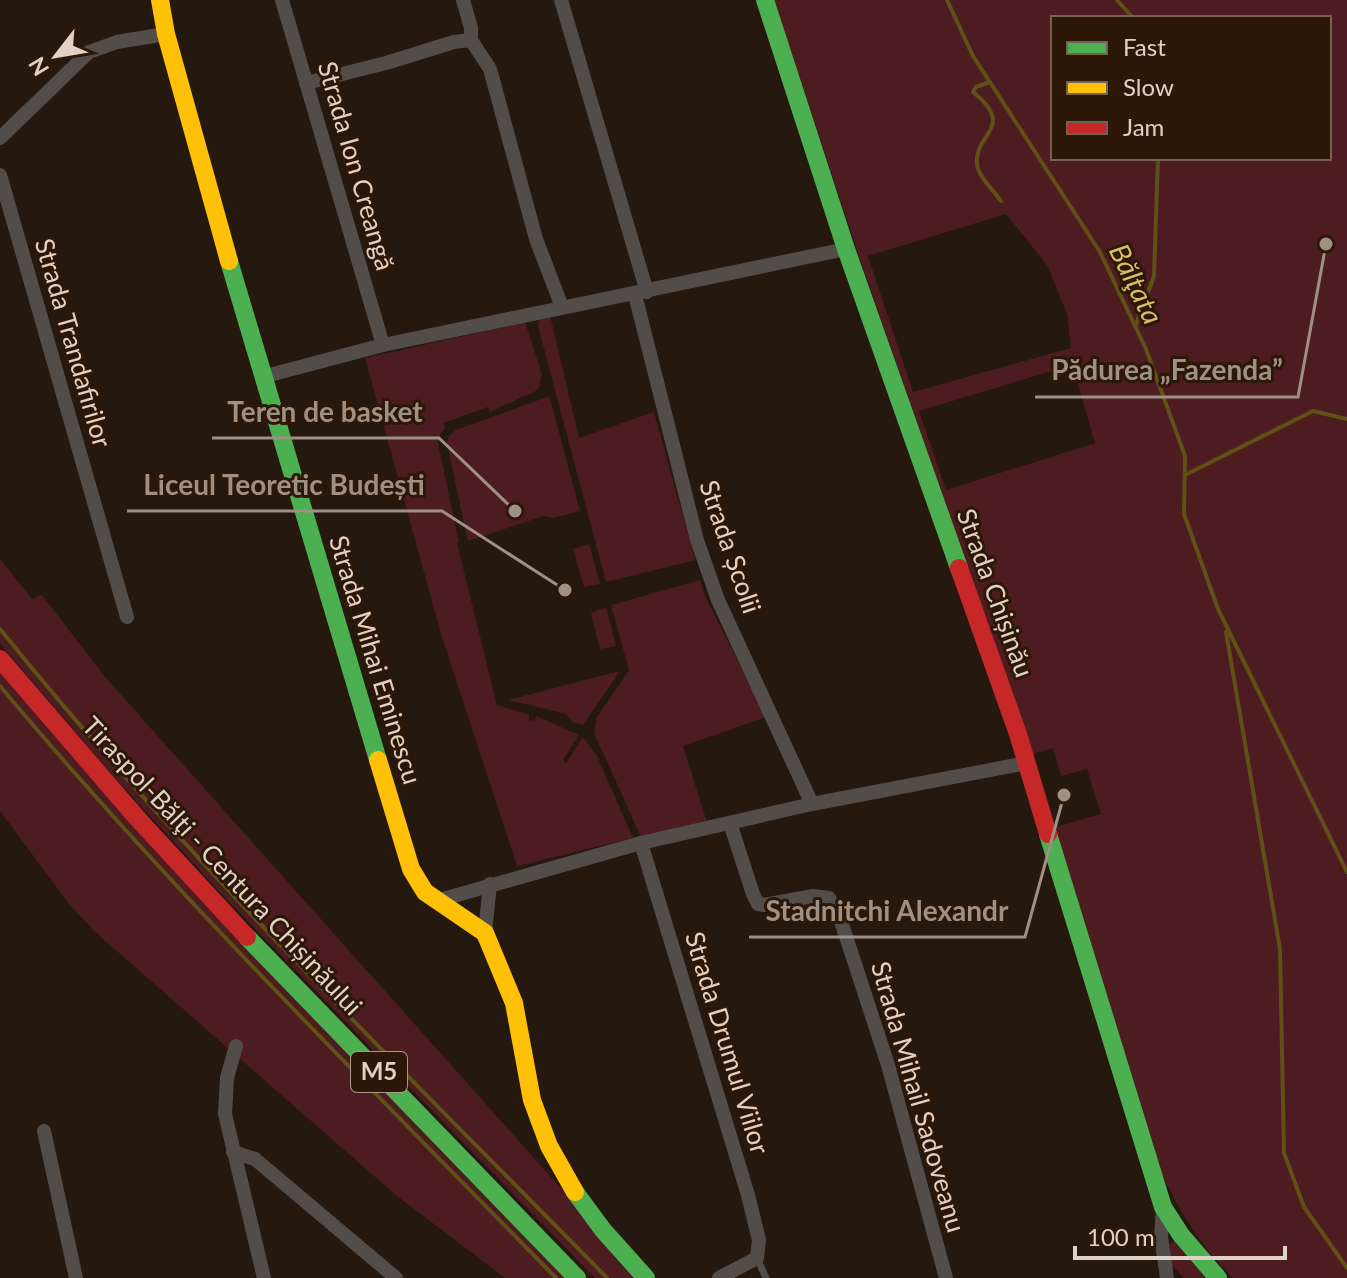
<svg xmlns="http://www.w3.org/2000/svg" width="1347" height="1278" font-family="Lato,sans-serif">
  <rect width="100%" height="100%" fill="#24180f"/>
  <g fill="#4c1c21" fill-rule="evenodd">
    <path d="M774,0H1347V1278H1233C1199,1245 1179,1210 1159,1168L1055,827L1101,814L1087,769L1061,776L1053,748L1032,754L860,259ZM1053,18H1329V158H1053ZM1006,214L1047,265L1067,314L1071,348L913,392L868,256ZM1072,365L1095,443L946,490L919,411Z"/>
    <path d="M550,315L579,438L654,412L695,560L606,582L538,326L539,318Z"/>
    <path d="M525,322L542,374L538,390L490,412L488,407L444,423L445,428L439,436L438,444L459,542L457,543L497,705L529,715V720L535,721L536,716L579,735L563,760L566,763L583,737L597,756L633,838L517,866L441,634L365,358Z"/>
    <path d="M547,397L550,398L580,511L553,518L544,516L468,541L447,444L448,437L456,430Z"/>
    <path d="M589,544L600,584L584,587L573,549Z"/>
    <path d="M0,559L32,599L42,595L106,678L641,1278H595L227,900L116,779L0,644Z"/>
    <path d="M700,580L704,594L766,717L683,746L707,822L641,837L594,733L597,717L629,670L611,605Z"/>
    <path d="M606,607L616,646L600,649L591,613Z"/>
    <path d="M0,667L568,1278H505L397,1196L94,931L69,904L0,811Z"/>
    <path d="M620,671L583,725L572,722L566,714L508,700Z"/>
    <path d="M1175,1240L1207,1278H1184L1169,1262V1245Z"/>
  </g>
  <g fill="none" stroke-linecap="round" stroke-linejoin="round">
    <g stroke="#5f5016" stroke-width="4">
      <path d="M947,0L973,56L1100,252L1146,349L1185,456L1184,514L1218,609L1347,872"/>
      <path d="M1117,0L1133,18"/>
      <path d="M990,82L976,87L973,92C1017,128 974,133 977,164C978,176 994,191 1001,201"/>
      <path d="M1135,327L1154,276L1158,158"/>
      <path d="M1185,475L1313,411L1347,419"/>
      <path d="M0,629C186,860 400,1067 607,1278"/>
      <path d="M1226,632L1280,949L1284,1153L1304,1207L1347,1268"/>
      <path d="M0,686C174,894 367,1084 556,1278"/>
    </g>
    <path stroke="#534d4a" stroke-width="7" d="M757,1258L766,1278"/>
    <g stroke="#534d4a" stroke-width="14">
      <path d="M282,0L383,345"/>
      <path d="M463,0L471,28V40L490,69L536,239L562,307"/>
      <path d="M561,0L647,292"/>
      <path d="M306,83L386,63L454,42L471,40"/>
      <path d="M0,138L89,52L117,42L166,34"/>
      <path d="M0,175L127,617"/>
      <path d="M635,295L697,540L718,600L812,804"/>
      <path d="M262,377L383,345L846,249"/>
      <path d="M730,823L753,894L758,904L764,905L813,896L829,898L840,918L888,1065L946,1278"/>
      <path d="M641,843L748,1195L759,1240L757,1258L719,1278"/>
      <path d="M436,901L641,843L812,804L1027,763"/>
      <path d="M485,933L490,884"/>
      <path d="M236,1046L227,1078L225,1114L264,1278"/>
      <path d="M44,1131L76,1278"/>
      <path d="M233,1152L255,1159L396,1278"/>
      <path d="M1163,1207L1161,1237L1167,1278"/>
    </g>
    <g stroke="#4caf50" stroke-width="18">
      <path d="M765,0L846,249L959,568"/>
      <path d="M229,261L378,760"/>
      <path d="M1048,834L1163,1207L1181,1235L1218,1278"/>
      <path d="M247,937L577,1278"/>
      <path d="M575,1192L603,1230L646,1278"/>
    </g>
    <g stroke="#ffc107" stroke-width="18">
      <path d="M160,0L166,34L229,261"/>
      <path d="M378,760L411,869L425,892L485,933L514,1003L532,1100L549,1146L575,1192"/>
    </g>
    <g stroke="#c62828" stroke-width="18">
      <path d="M959,568L1018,734L1048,834"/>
      <path d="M0,659L138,819L247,937"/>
    </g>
  </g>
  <g text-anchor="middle" stroke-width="6" stroke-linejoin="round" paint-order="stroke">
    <rect fill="#2d1706" stroke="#ab988c" stroke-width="2" x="351" y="1052" width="56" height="40" rx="6"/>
    <g font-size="24" font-weight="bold" fill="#e1d0c6">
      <text x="379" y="1080">M5</text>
    </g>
    <g font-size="26" fill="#e1d0c6" stroke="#2d1706">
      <text transform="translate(356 166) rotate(74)" y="9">Strada Ion Creangă</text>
      <text transform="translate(73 343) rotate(74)" y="9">Strada Trandafirilor</text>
      <text transform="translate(730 547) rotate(71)" y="9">Strada Școlii</text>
      <text transform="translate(995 593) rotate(70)" y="9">Strada Chișinău</text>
      <text transform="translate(375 660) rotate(73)" y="9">Strada Mihai Eminescu</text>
      <text transform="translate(222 866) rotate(47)" y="9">Tiraspol-Bălţi - Centura Chișinăului</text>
      <text transform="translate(727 1043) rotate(73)" y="9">Strada Drumul Viilor</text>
      <text transform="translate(918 1097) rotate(74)" y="9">Strada Mihail Sadoveanu</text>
    </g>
    <g font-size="28" font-style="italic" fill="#d6bf67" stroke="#2d1706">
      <text transform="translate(1136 284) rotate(64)" y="10">Bălţata</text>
    </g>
  </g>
  <path fill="none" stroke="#9f9086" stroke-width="3" d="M1326 244L1298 397H1035M515 511L439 438H212M565 590L442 511H127M1064 795L1025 937H749"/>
  <g fill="#9f9086" stroke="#2d1706" stroke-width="3">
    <circle cx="1326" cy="244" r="8"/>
    <circle cx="515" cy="511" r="8"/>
    <circle cx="565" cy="590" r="8"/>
    <circle cx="1064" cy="795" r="8"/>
  </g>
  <g font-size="28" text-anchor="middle" font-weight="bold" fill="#9f9086" stroke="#2d1706" stroke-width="6" stroke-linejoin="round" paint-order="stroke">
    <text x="1167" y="380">Pădurea „Fazenda”</text>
    <text x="325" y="422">Teren de basket</text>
    <text x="284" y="495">Liceul Teoretic Budești</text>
    <text x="887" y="921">Stadnitchi Alexandr</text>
  </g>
  <rect x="1051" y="16" width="280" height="144" fill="#2d1706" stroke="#756153" stroke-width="2"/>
  <rect x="1067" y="42" width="40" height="12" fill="#4caf50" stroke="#756153" stroke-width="2"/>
  <text x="1123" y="56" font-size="24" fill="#e1d0c6">Fast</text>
  <rect x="1067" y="82" width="40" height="12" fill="#ffc107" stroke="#756153" stroke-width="2"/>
  <text x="1123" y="96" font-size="24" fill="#e1d0c6">Slow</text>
  <rect x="1067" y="122" width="40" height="12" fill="#c62828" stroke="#756153" stroke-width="2"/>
  <text x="1123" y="136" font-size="24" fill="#e1d0c6">Jam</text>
  <g transform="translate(56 56) rotate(239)" stroke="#2d1706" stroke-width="6" paint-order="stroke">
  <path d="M0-6L14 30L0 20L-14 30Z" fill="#e1d0c6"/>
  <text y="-12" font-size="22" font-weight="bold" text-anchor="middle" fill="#e1d0c6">N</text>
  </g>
  <path d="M1075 1246v12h210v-12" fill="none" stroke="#e1d0c6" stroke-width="4"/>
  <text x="1087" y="1246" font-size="24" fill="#e1d0c6" stroke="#2d1706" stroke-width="6" paint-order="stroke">100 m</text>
</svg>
